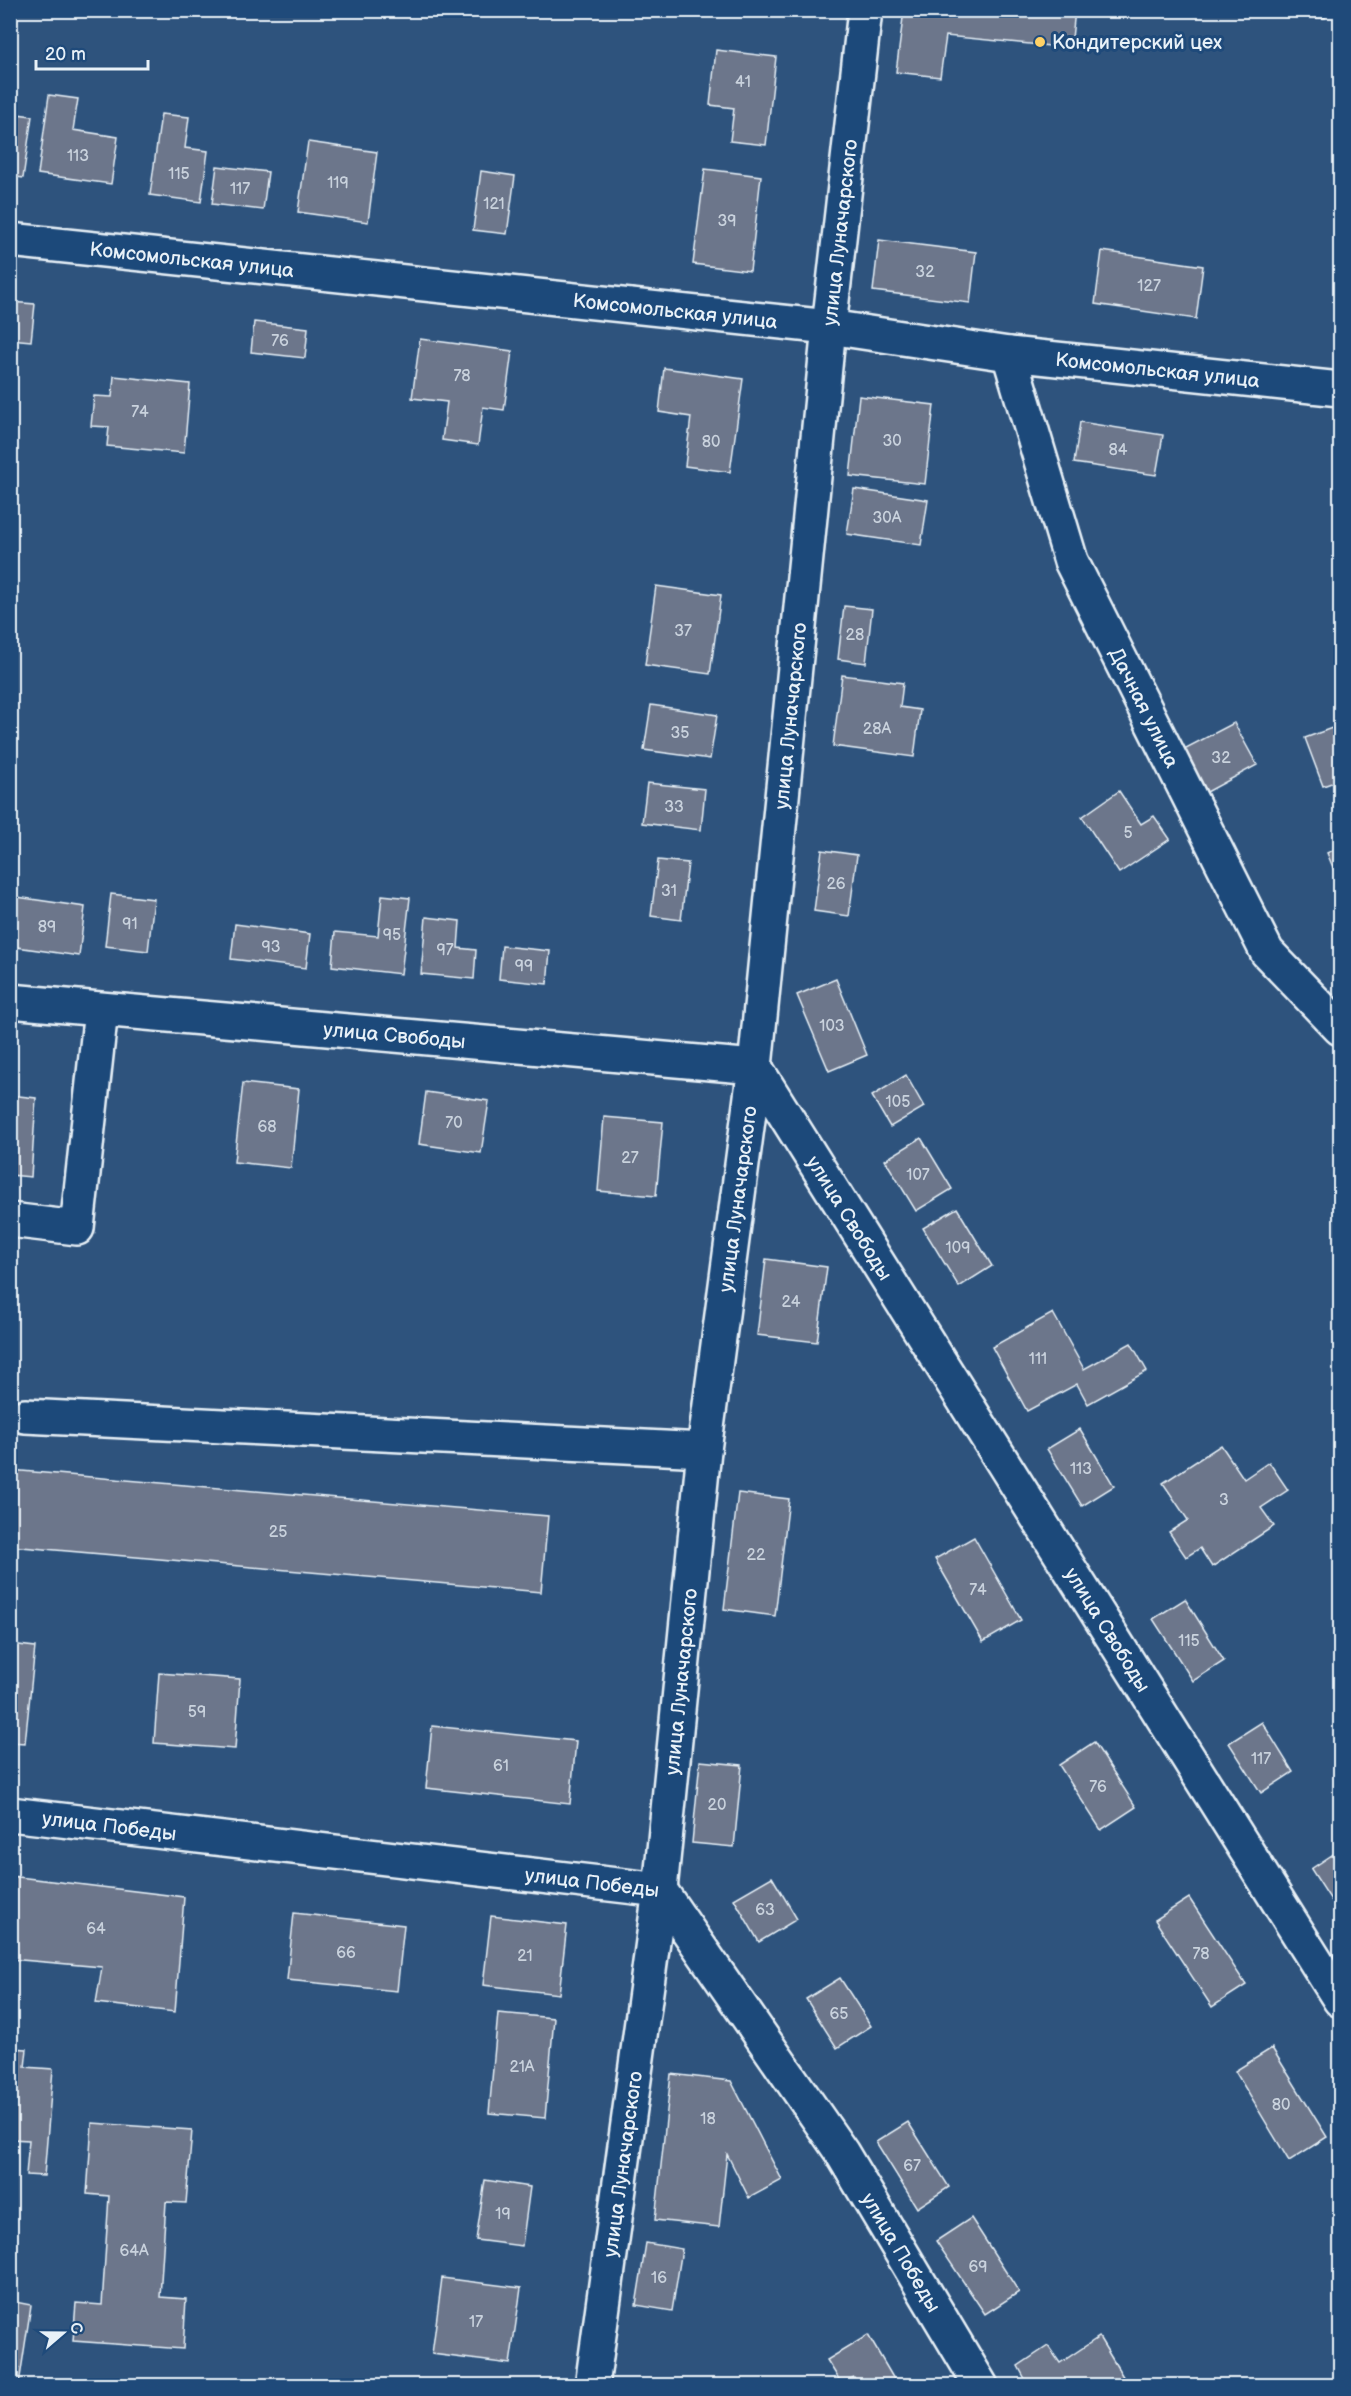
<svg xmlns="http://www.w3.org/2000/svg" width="1351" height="2396" font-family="'Balsamiq Sans',sans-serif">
  <rect width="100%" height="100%" fill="#2e537d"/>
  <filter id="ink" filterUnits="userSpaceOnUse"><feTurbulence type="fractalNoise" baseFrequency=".0167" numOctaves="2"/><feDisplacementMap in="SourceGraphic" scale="12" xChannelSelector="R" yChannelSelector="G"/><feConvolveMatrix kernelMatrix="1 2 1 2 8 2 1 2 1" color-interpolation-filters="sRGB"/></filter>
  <g filter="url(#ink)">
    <g fill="#6c768b" stroke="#e8f1f8" stroke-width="1.5">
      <path d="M904,10H1075L1071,48L946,36L940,77L896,72Z"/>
      <path d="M1284,10H1325V18L1284,17Z"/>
      <path d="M716,50L776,57L766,145L730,141L734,108L710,105Z"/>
      <path d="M49,95L78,99L73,130L118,137L111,184L38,174Z"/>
      <path d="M10,113L32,116L23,178L10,176Z"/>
      <path d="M161,114L189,117L185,148L208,151L201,202L150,195Z"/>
      <path d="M308,142L377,152L368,222L298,212Z"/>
      <path d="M217,166L268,172L263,210L212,204Z"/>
      <path d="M705,169L761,176L750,271L693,264Z"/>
      <path d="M481,171L515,176L507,234L473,230Z"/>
      <path d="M879,240L976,252L970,303L873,291Z"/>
      <path d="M1102,251L1203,266L1196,319L1095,304Z"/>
      <path d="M10,302L35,304L31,341L10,339Z"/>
      <path d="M254,322L308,328L305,358L251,352Z"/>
      <path d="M420,339L512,351L504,410L483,407L478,445L442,440L447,402L412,398Z"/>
      <path d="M664,368L743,379L730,472L685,466L691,417L659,412Z"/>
      <path d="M114,376L190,384L184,453L107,446L109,427L91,426L94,396L112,397Z"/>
      <path d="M859,396L934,405L925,484L850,476Z"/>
      <path d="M1080,422L1163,435L1156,475L1074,463Z"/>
      <path d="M854,489L928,500L921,545L847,534Z"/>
      <path d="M656,586L721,595L710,674L645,665Z"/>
      <path d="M844,606L872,609L866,663L838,659Z"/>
      <path d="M842,675L903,683L900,707L920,710L914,757L833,746Z"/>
      <path d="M651,705L717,715L710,759L644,750Z"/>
      <path d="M1234,723L1257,765L1207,792L1184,749Z"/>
      <path d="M1340,725V780L1323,786L1305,738Z"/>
      <path d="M647,783L705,789L701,830L642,823Z"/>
      <path d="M1119,791L1141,824L1154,816L1170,839L1119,873L1082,817Z"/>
      <path d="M1340,847V884L1327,853Z"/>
      <path d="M822,850L857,855L849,916L814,911Z"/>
      <path d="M658,860L688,863L681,920L651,916Z"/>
      <path d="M111,894L154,899L148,951L105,946Z"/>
      <path d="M382,895L410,898L401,974L332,966L335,932L378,936Z"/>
      <path d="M10,896L85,907L79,956L10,946Z"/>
      <path d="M426,917L460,921L458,948L476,950L474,979L421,974Z"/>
      <path d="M235,924L310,934L306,968L231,959Z"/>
      <path d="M502,946L550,951L547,984L499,979Z"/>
      <path d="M836,979L867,1055L829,1071L797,995Z"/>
      <path d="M906,1075L924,1107L890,1127L872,1096Z"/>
      <path d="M243,1083L299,1089L291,1168L234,1162Z"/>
      <path d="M426,1092L489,1101L481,1153L419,1144Z"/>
      <path d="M10,1095L36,1098L31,1177L10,1175Z"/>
      <path d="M604,1117L663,1122L656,1196L598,1191Z"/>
      <path d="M921,1138L952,1189L916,1211L885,1160Z"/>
      <path d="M957,1208L992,1266L959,1287L923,1228Z"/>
      <path d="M766,1259L827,1267L817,1342L757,1335Z"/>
      <path d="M1053,1313L1084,1369L1131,1343L1147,1371L1088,1404L1077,1384L1027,1411L992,1347Z"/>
      <path d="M1080,1429L1114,1486L1082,1506L1047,1449Z"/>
      <path d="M1221,1445L1244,1479L1269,1462L1288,1490L1261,1508L1274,1526L1212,1567L1200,1548L1186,1557L1169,1532L1188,1520L1163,1483Z"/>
      <path d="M10,1470L548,1516L541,1592L10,1546Z"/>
      <path d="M738,1493L789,1499L775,1616L724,1609Z"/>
      <path d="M974,1537L1021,1620L983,1642L935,1559Z"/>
      <path d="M1185,1599L1224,1661L1193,1681L1153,1619Z"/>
      <path d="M10,1644L35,1647L25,1743L10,1742Z"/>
      <path d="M159,1673L240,1679L235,1749L154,1743Z"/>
      <path d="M1262,1722L1293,1772L1261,1793L1229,1743Z"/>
      <path d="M432,1726L576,1741L570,1804L426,1788Z"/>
      <path d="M1094,1742L1136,1807L1101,1830L1059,1765Z"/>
      <path d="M700,1761L742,1765L734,1847L692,1843Z"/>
      <path d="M1338,1851L1340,1855V1914L1311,1869Z"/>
      <path d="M10,1876L184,1897L175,2012L96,2003L102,1967L10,1959Z"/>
      <path d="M772,1877L797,1919L759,1942L734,1899Z"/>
      <path d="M1189,1898L1246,1985L1212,2007L1155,1920Z"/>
      <path d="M294,1913L404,1925L397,1991L287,1980Z"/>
      <path d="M491,1916L567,1925L559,1994L483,1985Z"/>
      <path d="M840,1978L871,2026L837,2048L806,1999Z"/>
      <path d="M498,2013L554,2018L545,2118L489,2113Z"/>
      <path d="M10,2048L27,2049L25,2067L53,2069L44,2176L26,2175L29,2140L10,2139Z"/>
      <path d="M1272,2048L1327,2137L1289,2161L1235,2071Z"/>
      <path d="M671,2074L731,2081L782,2180L749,2198L727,2154L719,2227L655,2220Z"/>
      <path d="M908,2122L949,2187L917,2208L876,2142Z"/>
      <path d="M92,2123L192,2130L186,2203L166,2202L160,2297L186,2299L183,2349L73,2341L76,2303L102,2305L109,2196L87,2194Z"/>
      <path d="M485,2180L530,2187L522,2246L476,2240Z"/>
      <path d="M971,2218L1019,2292L985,2314L936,2241Z"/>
      <path d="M646,2243L682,2249L672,2311L636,2305Z"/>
      <path d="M442,2278L521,2288L510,2364L432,2354Z"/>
      <path d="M10,2301L31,2305L19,2384L10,2383Z"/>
      <path d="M868,2335L898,2386H859L854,2377L842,2384L827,2360Z"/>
      <path d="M1099,2337L1128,2385L1127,2386H1029L1018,2366L1048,2346L1060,2363Z"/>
    </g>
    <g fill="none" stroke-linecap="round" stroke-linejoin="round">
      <defs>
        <g id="minor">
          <path id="s1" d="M10,240L829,327L1009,354L1340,389"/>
          <path id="s2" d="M1009,354L1071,561L1267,952L1340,1028"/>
          <path id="s3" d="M10,1001L755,1067L1340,2000"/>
          <path d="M10,1220L77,1228L101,1010"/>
          <path d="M25,1416L704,1450"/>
          <path id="s4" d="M10,1814L660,1890L842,2153L981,2386"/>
          <path id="s5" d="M592,2386L660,1890L704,1450L755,1067L829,327L865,10"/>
        </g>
      </defs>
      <use href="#minor" stroke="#e8f1f8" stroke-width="38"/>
      <use href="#minor" stroke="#1f4a7a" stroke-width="33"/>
    </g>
  </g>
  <circle fill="#ffd166" stroke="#1f4a7a" stroke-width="2" cx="1040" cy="42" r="6"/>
  <g text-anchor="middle" stroke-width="6" stroke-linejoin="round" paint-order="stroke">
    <g font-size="16" fill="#c9d2dd">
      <text x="743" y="87">41</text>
      <text x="78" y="161">113</text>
      <text x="179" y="179">115</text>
      <text x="338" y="188">119</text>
      <text x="240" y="194">117</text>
      <text x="494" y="209">121</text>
      <text x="727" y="226">39</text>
      <text x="925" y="277">32</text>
      <text x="1149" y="291">127</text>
      <text x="280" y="346">76</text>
      <text x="462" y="381">78</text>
      <text x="140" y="417">74</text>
      <text x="892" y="446">30</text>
      <text x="711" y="447">80</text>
      <text x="1118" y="455">84</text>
      <text x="887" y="523">30А</text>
      <text x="683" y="636">37</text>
      <text x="855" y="640">28</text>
      <text x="877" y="734">28А</text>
      <text x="680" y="738">35</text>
      <text x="1221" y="763">32</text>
      <text x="674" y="812">33</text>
      <text x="1128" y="838">5</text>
      <text x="836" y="889">26</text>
      <text x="669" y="896">31</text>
      <text x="130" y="929">91</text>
      <text x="47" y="932">89</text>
      <text x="392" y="940">95</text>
      <text x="271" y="952">93</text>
      <text x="445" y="955">97</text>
      <text x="524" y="971">99</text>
      <text x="832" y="1031">103</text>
      <text x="898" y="1107">105</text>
      <text x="454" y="1128">70</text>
      <text x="267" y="1132">68</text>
      <text x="630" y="1163">27</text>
      <text x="918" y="1180">107</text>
      <text x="958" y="1253">109</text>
      <text x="791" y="1307">24</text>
      <text x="1038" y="1364">111</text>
      <text x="1081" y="1474">113</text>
      <text x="1224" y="1505">3</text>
      <text x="278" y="1537">25</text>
      <text x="756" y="1560">22</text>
      <text x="978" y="1595">74</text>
      <text x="1189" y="1646">115</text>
      <text x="197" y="1717">59</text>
      <text x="1261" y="1764">117</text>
      <text x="501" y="1771">61</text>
      <text x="1098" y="1792">76</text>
      <text x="717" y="1810">20</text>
      <text x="765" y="1915">63</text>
      <text x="96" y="1934">64</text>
      <text x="346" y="1958">66</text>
      <text x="1201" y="1959">78</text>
      <text x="525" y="1961">21</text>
      <text x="839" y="2019">65</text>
      <text x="522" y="2072">21А</text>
      <text x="1281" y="2110">80</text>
      <text x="708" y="2124">18</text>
      <text x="912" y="2171">67</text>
      <text x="503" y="2219">19</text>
      <text x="134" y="2256">64А</text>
      <text x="978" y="2272">69</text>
      <text x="659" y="2283">16</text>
      <text x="476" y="2327">17</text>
    </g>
    <g font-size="20" fill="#e8f1f8" stroke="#1f4a7a" text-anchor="start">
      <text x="1052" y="49">Кондитерский цех</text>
    </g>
    <g font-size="20" fill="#e8f1f8" stroke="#1f4a7a">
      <text dy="7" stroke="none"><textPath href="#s5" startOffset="2168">улица Луначарского</textPath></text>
      <text dy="7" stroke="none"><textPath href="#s1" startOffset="183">Комсомольская улица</textPath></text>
      <text dy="7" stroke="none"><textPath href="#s1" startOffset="669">Комсомольская улица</textPath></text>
      <text dy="7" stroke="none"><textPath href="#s1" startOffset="1155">Комсомольская улица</textPath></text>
      <text dy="7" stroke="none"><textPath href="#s2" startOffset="380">Дачная улица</textPath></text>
      <text dy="7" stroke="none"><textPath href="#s5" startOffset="1682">улица Луначарского</textPath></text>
      <text dy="7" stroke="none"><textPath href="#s3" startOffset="386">улица Свободы</textPath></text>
      <text dy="7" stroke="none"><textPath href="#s5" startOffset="1196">улица Луначарского</textPath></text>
      <text dy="7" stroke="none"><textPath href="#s3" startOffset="926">улица Свободы</textPath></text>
      <text dy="7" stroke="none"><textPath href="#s3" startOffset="1412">улица Свободы</textPath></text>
      <text dy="7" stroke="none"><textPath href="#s5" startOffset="710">улица Луначарского</textPath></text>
      <text dy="7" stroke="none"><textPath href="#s4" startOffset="100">улица Победы</textPath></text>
      <text dy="7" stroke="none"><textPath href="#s4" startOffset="586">улица Победы</textPath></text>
      <text dy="7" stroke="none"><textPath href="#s5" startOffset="224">улица Луначарского</textPath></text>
      <text dy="7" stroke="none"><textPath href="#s4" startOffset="1090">улица Победы</textPath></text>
    </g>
  </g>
  <rect width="1351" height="2396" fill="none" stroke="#1f4a7a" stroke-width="36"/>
  <rect x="18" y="18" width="1315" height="2360" fill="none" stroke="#e8f1f8" stroke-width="2" filter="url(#ink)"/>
  <g transform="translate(63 2333) rotate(70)" stroke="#1f4a7a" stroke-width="4.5" paint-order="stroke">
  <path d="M0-4.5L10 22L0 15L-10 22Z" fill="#e8f1f8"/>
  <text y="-9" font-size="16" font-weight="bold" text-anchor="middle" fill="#e8f1f8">С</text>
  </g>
  <path d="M36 60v9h112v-9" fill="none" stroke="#e8f1f8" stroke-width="3"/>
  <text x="45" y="60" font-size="18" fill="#e8f1f8" stroke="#1f4a7a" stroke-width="4.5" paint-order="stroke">20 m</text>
</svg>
